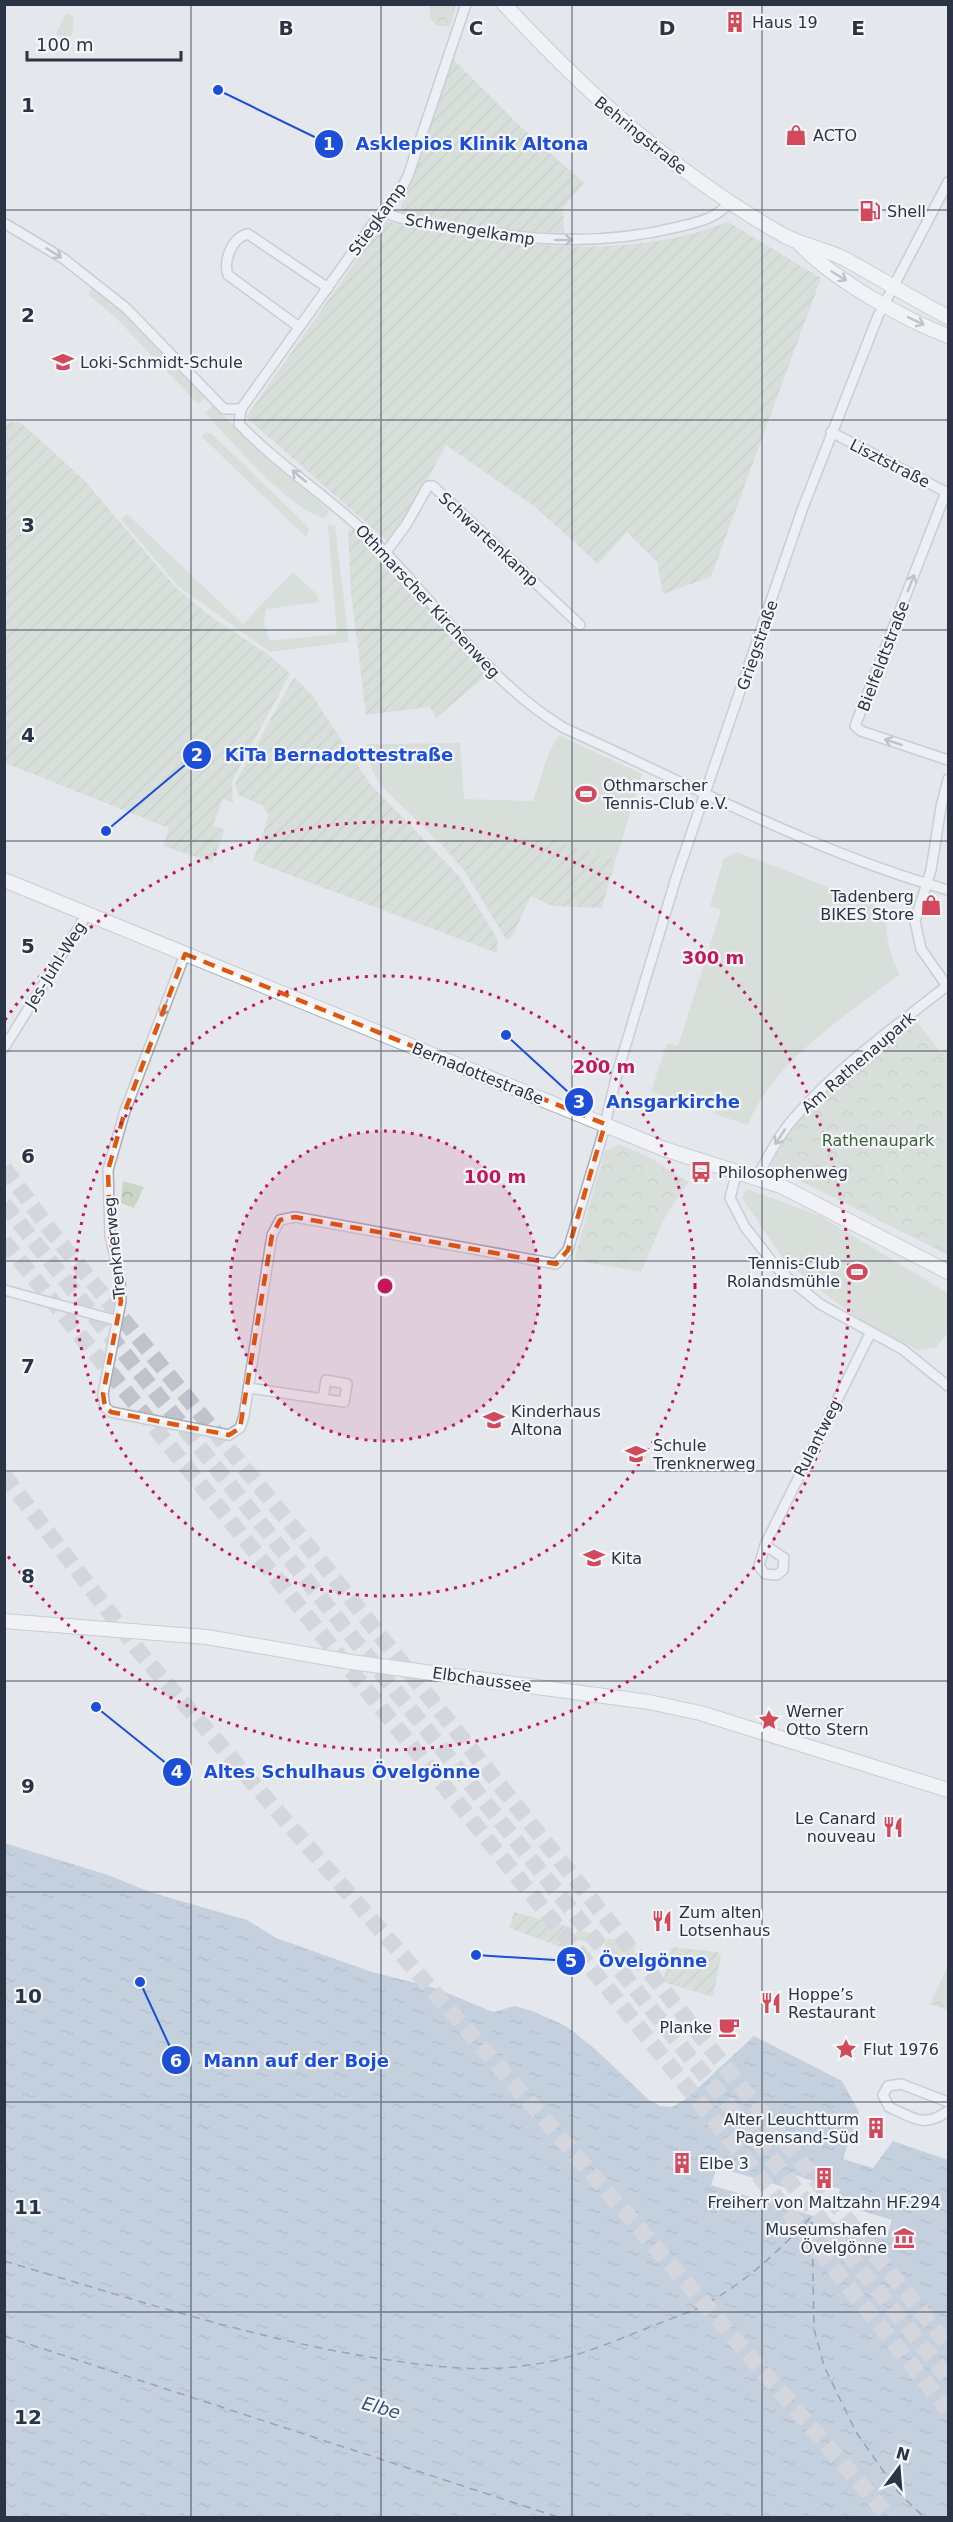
<svg xmlns="http://www.w3.org/2000/svg" width="953" height="2522" font-family="'DejaVu Sans',sans-serif">
  <defs>
    <pattern id="park-crowns" width="20" height="18" patternUnits="userSpaceOnUse" patternTransform="scale(1.5)"><rect width="20" height="18" fill="#c9d6c5"/><path d="M2 6a3 3 0 1 1 6 0M12 15a3 3 0 1 1 6 0" fill="none" stroke="#adb8ab"/></pattern>
    <pattern id="garden-furrows" width="10" height="10" patternUnits="userSpaceOnUse" patternTransform="scale(1.5)"><rect width="10" height="10" fill="#c9d6c5"/><path d="M-1 1l2-2M0 10L10 0M9 11l2-2" fill="none" stroke="#adb8ab"/></pattern>
    <pattern id="water-ripples" width="26" height="14" patternUnits="userSpaceOnUse" patternTransform="scale(1.5)"><rect width="26" height="14" fill="#9fb4cc"/><path d="M2 4q2-2 4 0t4 0M15 11q2-2 4 0t4 0" fill="none" stroke="#8293a7"/></pattern>
  </defs>
  <rect width="100%" height="100%" fill="#e4e7ec"/>
  <g fill="#c9d6c5">
    <path d="M70,14L74,18L72,35C66,38 62,39 56,34L65,14Z"/>
    <path d="M90,289C119,296 181,373 205,398L198,404L116,318L89,295Z"/>
    <path d="M213,405L269,460L329,510L328,515L323,518C286,507 233,442 205,413Z"/>
    <path d="M205,433H211L299,518L309,529L306,537L202,437Z"/>
    <path d="M127,514L243,624L293,572L317,594L319,602L266,609L264,624L270,641L337,634L328,525L335,526L349,642L270,652L178,586L121,519Z"/>
    <path d="M559,735L642,774L616,859L551,839L438,841L384,789L372,770L367,744L460,743L464,799L533,801L549,752Z"/>
    <path d="M737,852L888,910C883,928 890,959 900,974C847,1016 773,1060 748,1125L714,1114L717,1106L689,1096L686,1104L651,1091L667,1043L678,1046L721,910L710,906L724,858Z"/>
    <path d="M747,1189L820,1216L948,1293V1333L936,1347L918,1350L863,1322L816,1287L782,1257L742,1198Z"/>
    <path d="M577,1930L604,1937L601,1946L574,1939Z"/>
    <path d="M608,1938L636,1945L631,1971L601,1961Z"/>
  </g>
  <g fill="url(#park-crowns)">
    <path d="M431,5H456L450,27L436,25L429,17Z"/>
    <path d="M914,1018L941,1053L948,1048V1255L771,1166C799,1102 860,1061 914,1018Z"/>
    <path d="M619,1144L650,1158L688,1182L664,1219L641,1272L574,1260L605,1151Z"/>
    <path d="M123,1181L144,1187L134,1208L121,1203Z"/>
    <path d="M948,1966V2010L930,2004Z"/>
  </g>
  <g fill="url(#garden-furrows)">
    <path d="M451,57L520,126L584,183L563,208L564,233L493,230L447,219L403,214L401,206L422,150Z"/>
    <path d="M384,221C498,243 616,265 728,222L821,278L711,577L663,594L657,562L627,532L598,564L535,507L446,445L404,523L389,543L246,417Z"/>
    <path d="M20,422L83,479L176,588L210,616L269,655L290,674L232,781L233,803L223,799L213,825L225,830L212,862L163,846L169,828L5,763L4,423Z"/>
    <path d="M353,529L387,561L488,674L436,718L430,707L366,715L351,592L348,530Z"/>
    <path d="M294,677L312,695L370,784L459,876L498,940L497,953L253,861L269,815L262,805L238,795L235,783Z"/>
    <path d="M500,838L551,839L616,859L602,908L553,906L531,896L513,935L507,941L464,870L438,841Z"/>
    <path d="M514,1912L573,1928L567,1949L509,1928Z"/>
    <path d="M671,1947L718,1952L721,1957L713,1997L663,1982Z"/>
  </g>
  <path fill="url(#water-ripples)" d="M4,1843L105,1874L153,1893L247,1920L276,1938L372,1972L435,1988L493,2012L515,2006L532,2011L566,2026L595,2049L649,2100L660,2106L672,2107L686,2099L754,2036L842,2081L859,2112L843,2159L873,2168L893,2141L948,2160V2517H5Z"/>
  <path fill="#e4e7ec" d="M717,2167L791,2189L795,2175L840,2189L837,2203L892,2220L886,2238L711,2185Z"/>
  <g fill="none" stroke-linecap="round" stroke-linejoin="round">
    <g stroke="#34527a" stroke-width="1.5" stroke-dasharray="8 6" stroke-linecap="butt">
      <path d="M812,2217L814,2329L824,2366L856,2432L898,2492L925,2518"/>
      <path d="M4,2261C127,2297 250,2338 376,2358C426,2366 479,2373 529,2365C570,2360 607,2344 645,2329C662,2322 679,2316 696,2309C740,2288 779,2251 812,2216"/>
      <path d="M4,2336L561,2518"/>
    </g>
    <g stroke="#bfc3cb" stroke-width="16" stroke-dasharray="16 8" stroke-linecap="butt">
      <path d="M4,1168L54,1235L305,1542L948,2345"/>
      <path d="M4,1204L948,2378"/>
      <path d="M4,1241L948,2410"/>
      <path d="M4,1475L142,1655L890,2518"/>
    </g>
    <defs>
      <g id="street">
        <path d="M466,4L408,176L399,193L375,221L241,409L239,424C279,466 329,497 370,537C435,600 486,681 564,728C691,785 814,852 948,890"/>
        <path d="M383,211C403,222 424,222 445,226C526,240 597,247 678,227C698,222 716,219 730,202"/>
        <path d="M4,223L64,259L126,308L224,409H241"/>
        <path d="M299,327L228,275C223,261 232,237 248,234L328,288"/>
        <path d="M831,432L948,493"/>
        <path d="M946,492L855,726L861,731L948,760"/>
        <path d="M386,552L406,525L428,486H433L580,625"/>
        <path d="M185,954L125,1111L108,1170L110,1235L120,1280L121,1301L103,1394L105,1407L111,1412L229,1435L240,1428L244,1416L272,1235L280,1220L295,1217L556,1264L568,1250L602,1137L617,1074L676,878L802,510L878,316L948,182"/>
        <path d="M947,986L921,949L915,921L931,870L941,807L948,779"/>
        <path d="M4,1048L87,914"/>
        <path d="M737,1171L730,1198L745,1227L777,1268L789,1279L820,1304L902,1349L948,1386"/>
        <path d="M757,1177C768,1157 779,1135 794,1118C838,1067 896,1026 948,985"/>
        <path d="M4,1290L115,1320"/>
        <path d="M249,1388L344,1402L347,1384L326,1380L323,1399"/>
        <path d="M765,1545L784,1558L783,1570L777,1575L765,1574L759,1566L765,1545L871,1332"/>
        <path d="M948,2102L901,2084L888,2086L883,2095L889,2107C915,2119 924,2128 948,2111"/>
      </g>
      <g id="secondary">
        <path d="M504,4C587,94 678,176 785,236C804,246 825,249 845,259C880,278 913,299 948,317"/>
        <path d="M799,243C831,278 903,319 948,336"/>
        <path d="M4,880L664,1149L781,1186L948,1272"/>
        <path d="M4,1621L207,1637L351,1662L649,1702L700,1713L948,1790"/>
      </g>
    </defs>
    <use href="#street" stroke="#a9aeb7" stroke-width="12"/>
    <use href="#secondary" stroke="#a9aeb7" stroke-width="16"/>
    <use href="#street" stroke="#f7f8fa" stroke-width="9"/>
    <use href="#secondary" stroke="#fff" stroke-width="14"/>
  </g>
  <defs><path id="oneway-shaft" d="M-6 0H5M1.5-3L5.5 0L1.5 3" fill="none" stroke-width="1.6" stroke-linecap="round" stroke-linejoin="round" transform="scale(1.5)"/></defs>
  <g stroke="#9196a0">
    <use href="#oneway-shaft" transform="translate(564 240)"/>
    <use href="#oneway-shaft" transform="translate(54 253) rotate(32)"/>
    <use href="#oneway-shaft" transform="translate(299 476) rotate(-140)"/>
    <use href="#oneway-shaft" transform="translate(911 583) rotate(-69)"/>
    <use href="#oneway-shaft" transform="translate(893 742) rotate(-162)"/>
    <use href="#oneway-shaft" transform="translate(164 1008) rotate(111)"/>
    <use href="#oneway-shaft" transform="translate(780 1137) rotate(123)"/>
  </g>
  <g stroke="#959aa2">
    <use href="#oneway-shaft" transform="translate(839 276) rotate(32)"/>
    <use href="#oneway-shaft" transform="translate(916 321) rotate(26)"/>
  </g>
  <path d="M0 0H953V2522H0ZM185,954L605,1124L568,1250L556,1264L295,1217L280,1220L272,1235L240,1428L229,1435L111,1412L105,1407L103,1394L121,1301L110,1235L108,1170L125,1111Z" fill="#e4e7ec" fill-opacity=".55" fill-rule="evenodd"/>
  <path fill="none" stroke="#df570f" stroke-width="4.5" stroke-dasharray="12 8" stroke-linejoin="round" d="M185,954L605,1124L568,1250L556,1264L295,1217L280,1220L272,1235L240,1428L229,1435L111,1412L105,1407L103,1394L121,1301L110,1235L108,1170L125,1111Z"/>
  <path fill="none" stroke="#2b3445" stroke-width="1.5" stroke-opacity="0.55" d="M191,4V2518M381,4V2518M572,4V2518M762,4V2518M4,210H948M4,420H948M4,630H948M4,841H948M4,1051H948M4,1261H948M4,1471H948M4,1681H948M4,1892H948M4,2102H948M4,2312H948"/>
  <circle cx="385" cy="1286" r="155" fill="#c2185b" fill-opacity=".12"/>
  <g fill="none" stroke="#c2185b" stroke-width="3" stroke-dasharray="3 6">
    <circle cx="385" cy="1286" r="155"/>
    <circle cx="385" cy="1286" r="310"/>
    <path d="M5 1020A464 464 0 1 1 5 1552"/>
  </g>
  <defs>
    <symbol id="building-bare" viewBox="-9 -9 18 18"><path d="M-4-6H4V6H1V3H-1V6H-4ZM-2.5-4.3h1.7v1.8h-1.7ZM.8-4.3h1.7v1.8H.8ZM-2.5-1h1.7V.8h-1.7ZM.8-1h1.7V.8H.8Z" fill="#d1495b" stroke="#f4f6f9" stroke-width="2.5" paint-order="stroke"/></symbol>
    <symbol id="shop-bare" viewBox="-9 -9 18 18"><path d="M-5-2.5h2.3a2.7 3.5 0 0 1 5.4 0H5L5.5 6h-11ZM-1.5-2.5h3a1.5 2.3 0 0 0-3 0Z" fill="#d1495b" stroke="#f4f6f9" stroke-width="2.5" paint-order="stroke"/></symbol>
    <symbol id="fuel-bare" viewBox="-9 -9 18 18"><path d="M-5.5-6h7V0h2V4h1.3V-2.5L3-4.5l.8-.8L6-3V5H2.5V1h-1V6h-7ZM-4.2-4.7v3.2H.2V-4.7Z" fill="#d1495b" stroke="#f4f6f9" stroke-width="2.5" paint-order="stroke"/></symbol>
    <symbol id="school-bare" viewBox="-9 -9 18 18"><path d="M0-5L7-2L0 1L-7-2ZM-4 1L0 2.5L4 1V4Q0 6-4 4Z" fill="#d1495b" stroke="#f4f6f9" stroke-width="2.5" paint-order="stroke"/></symbol>
    <symbol id="stadium-bare" viewBox="-9 -9 18 18"><path d="M0-5a6.5 5 0 1 0 0 10a6.5 5 0 1 0 0-10ZM-3.5-1.8h7v3.6h-7Z" fill="#d1495b" stroke="#f4f6f9" stroke-width="2.5" paint-order="stroke"/></symbol>
    <symbol id="bus-bare" viewBox="-9 -9 18 18"><path d="M-5-6H5V4H4V6H2V4H-2V6H-4V4H-5ZM-3.5-4V0h7V-4ZM-3.5 1.2v1.5H-2V1.2ZM2 1.2v1.5H3.5V1.2Z" fill="#d1495b" stroke="#f4f6f9" stroke-width="2.5" paint-order="stroke"/></symbol>
    <symbol id="sight-bare" viewBox="-9 -9 18 18"><path d="M0-6L1.8-2.2L6-1.7L2.9 1.2L3.7 5.4L0 3.3L-3.7 5.4L-2.9 1.2L-6-1.7L-1.8-2.2Z" fill="#d1495b" stroke="#f4f6f9" stroke-width="2.5" paint-order="stroke"/></symbol>
    <symbol id="restaurant-bare" viewBox="-9 -9 18 18"><path d="M-5-6h1v4h1v-4h1v4h1v-4h1v5L-1.5 .5V6h-2V.5L-5-1ZM5-6V6H3V1.5H1.5Q1.5-4 5-6Z" fill="#d1495b" stroke="#f4f6f9" stroke-width="2.5" paint-order="stroke"/></symbol>
    <symbol id="cafe-bare" viewBox="-9 -9 18 18"><path d="M-5.5-4.5H6V0H3Q3 3.5 0 3.5H-2.5Q-5.5 3.5-5.5 0ZM3-3.2v2h1.7v-2ZM-6 4.5H4V6H-6Z" fill="#d1495b" stroke="#f4f6f9" stroke-width="2.5" paint-order="stroke"/></symbol>
    <symbol id="museum-bare" viewBox="-9 -9 18 18"><path d="M0-6L6-3V-2H-6V-3ZM-5-1h2V3h-2ZM-1-1h2V3h-2ZM3-1h2V3H3ZM-6 4H6V6H-6Z" fill="#d1495b" stroke="#f4f6f9" stroke-width="2.5" paint-order="stroke"/></symbol>
  </defs>
  <g fill-rule="evenodd">
    <use href="#building-bare" x="720" y="7" width="30" height="30"/>
    <use href="#shop-bare" x="781" y="120" width="30" height="30"/>
    <use href="#fuel-bare" x="855" y="196" width="30" height="30"/>
    <use href="#school-bare" x="48" y="347" width="30" height="30"/>
    <use href="#stadium-bare" x="571" y="779" width="30" height="30"/>
    <use href="#shop-bare" x="916" y="890" width="30" height="30"/>
    <use href="#bus-bare" x="686" y="1157" width="30" height="30"/>
    <use href="#stadium-bare" x="842" y="1257" width="30" height="30"/>
    <use href="#school-bare" x="479" y="1405" width="30" height="30"/>
    <use href="#school-bare" x="621" y="1439" width="30" height="30"/>
    <use href="#school-bare" x="579" y="1543" width="30" height="30"/>
    <use href="#sight-bare" x="754" y="1705" width="30" height="30"/>
    <use href="#restaurant-bare" x="878" y="1812" width="30" height="30"/>
    <use href="#restaurant-bare" x="647" y="1906" width="30" height="30"/>
    <use href="#restaurant-bare" x="756" y="1988" width="30" height="30"/>
    <use href="#cafe-bare" x="714" y="2012" width="30" height="30"/>
    <use href="#sight-bare" x="831" y="2034" width="30" height="30"/>
    <use href="#building-bare" x="861" y="2113" width="30" height="30"/>
    <use href="#building-bare" x="667" y="2148" width="30" height="30"/>
    <use href="#building-bare" x="809" y="2163" width="30" height="30"/>
    <use href="#museum-bare" x="889" y="2223" width="30" height="30"/>
  </g>
  <g text-anchor="middle" stroke-width="4.5" stroke-linejoin="round" paint-order="stroke">
    <g font-size="16" fill="#2b3445" stroke="#f4f6f9" text-anchor="start">
      <text x="752" y="28">Haus 19</text>
      <text x="813" y="141">ACTO</text>
      <text x="887" y="217">Shell</text>
      <text x="80" y="368">Loki-Schmidt-Schule</text>
      <text x="603" y="791">Othmarscher<tspan x="603" dy="18">Tennis-Club e.V.</tspan></text>
      <text x="914" y="902" text-anchor="end">Tadenberg<tspan x="914" dy="18">BIKES Store</tspan></text>
      <text x="718" y="1178">Philosophenweg</text>
      <text x="840" y="1269" text-anchor="end">Tennis-Club<tspan x="840" dy="18">Rolandsmühle</tspan></text>
      <text x="511" y="1417">Kinderhaus<tspan x="511" dy="18">Altona</tspan></text>
      <text x="653" y="1451">Schule<tspan x="653" dy="18">Trenknerweg</tspan></text>
      <text x="611" y="1564">Kita</text>
      <text x="786" y="1717">Werner<tspan x="786" dy="18">Otto Stern</tspan></text>
      <text x="876" y="1824" text-anchor="end">Le Canard<tspan x="876" dy="18">nouveau</tspan></text>
      <text x="679" y="1918">Zum alten<tspan x="679" dy="18">Lotsenhaus</tspan></text>
      <text x="788" y="2000">Hoppe’s<tspan x="788" dy="18">Restaurant</tspan></text>
      <text x="712" y="2033" text-anchor="end">Planke</text>
      <text x="863" y="2055">Flut 1976</text>
      <text x="859" y="2125" text-anchor="end">Alter Leuchtturm<tspan x="859" dy="18">Pagensand-Süd</tspan></text>
      <text x="699" y="2169">Elbe 3</text>
      <text x="824" y="2208" text-anchor="middle">Freiherr von Maltzahn HF.294</text>
      <text x="887" y="2235" text-anchor="end">Museumshafen<tspan x="887" dy="18">Övelgönne</tspan></text>
    </g>
    <g font-size="16" fill="#2b3445" stroke="#f4f6f9">
      <text transform="translate(641 135) rotate(39)" y="6">Behringstraße</text>
      <text transform="translate(377 219) rotate(-54)" y="6">Stiegkamp</text>
      <text transform="translate(470 229) rotate(9)" y="6">Schwengelkamp</text>
      <text transform="translate(890 463) rotate(27)" y="6">Lisztstraße</text>
      <text transform="translate(489 539) rotate(43)" y="6">Schwartenkamp</text>
      <text transform="translate(428 601) rotate(47)" y="6">Othmarscher Kirchenweg</text>
      <text transform="translate(757 645) rotate(-71)" y="6">Griegstraße</text>
      <text transform="translate(883 656) rotate(-69)" y="6">Bielfeldtstraße</text>
      <text transform="translate(55 965) rotate(-58)" y="6">Jes-Juhl-Weg</text>
      <text transform="translate(858 1062) rotate(-41)" y="6">Am Rathenaupark</text>
      <text transform="translate(478 1073) rotate(22)" y="6">Bernadottestraße</text>
      <text transform="translate(114 1248) rotate(-96)" y="6">Trenknerweg</text>
      <text transform="translate(817 1438) rotate(-63)" y="6">Rulantweg</text>
      <text transform="translate(482 1679) rotate(8)" y="6">Elbchaussee</text>
    </g>
    <g font-size="16" fill="#3f6138" stroke="#f4f6f9">
      <text x="878" y="1146">Rathenaupark</text>
    </g>
    <g font-size="18" font-style="italic" fill="#34527a" stroke="#f4f6f9">
      <text transform="translate(381 2408) rotate(16)" y="6">Elbe</text>
    </g>
  </g>
  <g font-size="20" text-anchor="middle" font-weight="bold" fill="#2b3445" stroke="#f4f6f9" stroke-width="4.5" stroke-linejoin="round" paint-order="stroke">
    <text x="286" y="35">B</text>
    <text x="476" y="35">C</text>
    <text x="667" y="35">D</text>
    <text x="858" y="35">E</text>
    <text x="28" y="112">1</text>
    <text x="28" y="322">2</text>
    <text x="28" y="532">3</text>
    <text x="28" y="742">4</text>
    <text x="28" y="953">5</text>
    <text x="28" y="1163">6</text>
    <text x="28" y="1373">7</text>
    <text x="28" y="1583">8</text>
    <text x="28" y="1793">9</text>
    <text x="28" y="2003">10</text>
    <text x="28" y="2214">11</text>
    <text x="28" y="2424">12</text>
  </g>
  <circle cx="385" cy="1286" r="9" fill="#c2185b" stroke="#f4f6f9" stroke-width="3"/>
  <g font-size="18" text-anchor="middle" font-weight="bold" fill="#c2185b" stroke="#f4f6f9" stroke-width="4.5" stroke-linejoin="round" paint-order="stroke">
    <text x="713" y="964">300 m</text>
    <text x="604" y="1073">200 m</text>
    <text x="495" y="1183">100 m</text>
  </g>
  <path fill="none" stroke="#1d4ed8" stroke-width="2" d="M218 90L329 144M106 831L197 755M506 1035L579 1102M96 1707L177 1772M476 1955L571 1961M140 1982L176 2060"/>
  <g fill="#1d4ed8" stroke="#f4f6f9" stroke-width="2">
    <circle cx="218" cy="90" r="6"/>
    <circle cx="106" cy="831" r="6"/>
    <circle cx="506" cy="1035" r="6"/>
    <circle cx="96" cy="1707" r="6"/>
    <circle cx="476" cy="1955" r="6"/>
    <circle cx="140" cy="1982" r="6"/>
    <circle cx="329" cy="144" r="15"/>
    <circle cx="197" cy="755" r="15"/>
    <circle cx="579" cy="1102" r="15"/>
    <circle cx="177" cy="1772" r="15"/>
    <circle cx="571" cy="1961" r="15"/>
    <circle cx="176" cy="2060" r="15"/>
  </g>
  <g font-size="18" text-anchor="middle" font-weight="bold" fill="#fff">
    <text x="329" y="150">1</text>
    <text x="197" y="761">2</text>
    <text x="579" y="1108">3</text>
    <text x="177" y="1778">4</text>
    <text x="571" y="1967">5</text>
    <text x="176" y="2067">6</text>
  </g>
  <g font-size="18" text-anchor="middle" font-weight="bold" fill="#1d4ed8" stroke="#f4f6f9" stroke-width="4.5" stroke-linejoin="round" paint-order="stroke">
    <text x="472" y="150">Asklepios Klinik Altona</text>
    <text x="339" y="761">KiTa Bernadottestraße</text>
    <text x="673" y="1108">Ansgarkirche</text>
    <text x="342" y="1778">Altes Schulhaus Övelgönne</text>
    <text x="653" y="1967">Övelgönne</text>
    <text x="296" y="2067">Mann auf der Boje</text>
  </g>
  <rect width="953" height="2522" fill="none" stroke="#2b3445" stroke-width="12"/>
  <g transform="translate(899 2468) rotate(16)" stroke="#f4f6f9" stroke-width="4.5" paint-order="stroke">
  <path d="M0-4.5L10 22L0 15L-10 22Z" fill="#2b3445"/>
  <text y="-9" font-size="16" font-weight="bold" text-anchor="middle" fill="#2b3445">N</text>
  </g>
  <path d="M27 51v9h154v-9" fill="none" stroke="#2b3445" stroke-width="3"/>
  <text x="36" y="51" font-size="18" fill="#2b3445" stroke="#f4f6f9" stroke-width="4.5" paint-order="stroke">100 m</text>
</svg>
